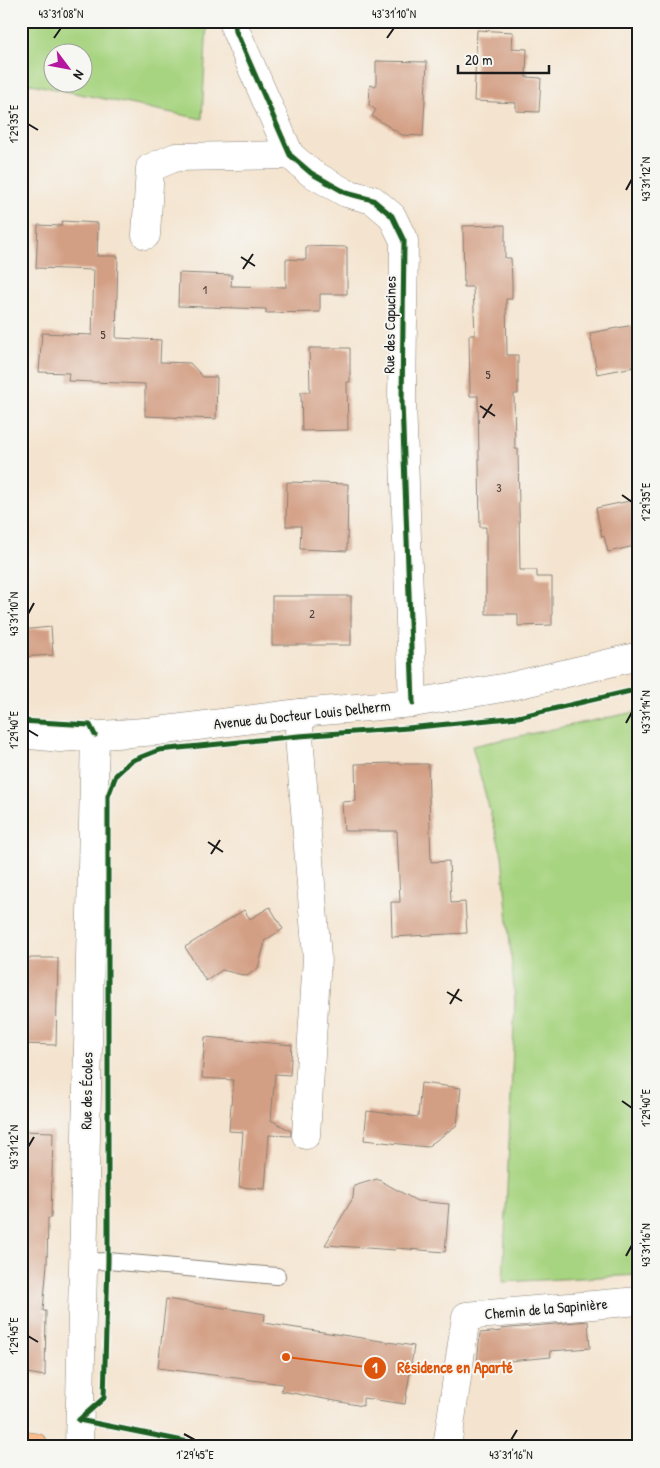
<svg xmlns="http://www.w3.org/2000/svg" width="660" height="1468" font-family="'Patrick Hand',sans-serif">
  <rect width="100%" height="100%" fill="#f6f6f2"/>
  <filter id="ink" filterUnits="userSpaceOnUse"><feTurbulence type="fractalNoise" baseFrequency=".02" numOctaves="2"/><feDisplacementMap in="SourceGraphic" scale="10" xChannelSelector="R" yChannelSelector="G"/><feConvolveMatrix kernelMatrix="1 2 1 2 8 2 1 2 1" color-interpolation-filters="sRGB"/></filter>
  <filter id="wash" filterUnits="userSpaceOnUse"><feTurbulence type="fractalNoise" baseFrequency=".0096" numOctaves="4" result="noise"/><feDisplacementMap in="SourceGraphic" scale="20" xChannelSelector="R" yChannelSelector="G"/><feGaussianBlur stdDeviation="1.12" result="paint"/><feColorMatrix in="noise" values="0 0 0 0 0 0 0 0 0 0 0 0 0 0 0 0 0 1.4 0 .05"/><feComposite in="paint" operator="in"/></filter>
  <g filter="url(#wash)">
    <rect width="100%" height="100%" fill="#f4e4cf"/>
    <g fill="#a7d480" stroke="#62784e" fill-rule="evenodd">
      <path d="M21,21H207L202,119L21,82ZM52,52H82V82H52Z"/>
      <path d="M639,711V1275L503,1282L515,1001L502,855L472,746Z"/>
    </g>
    <g id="blocks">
      <g fill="#d39f84">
        <path d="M477,30L513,32L512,48L527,49L526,77L541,78L539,112L516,111V103L474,101Z"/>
        <path d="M376,61L427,62L423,136L402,135L372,116L376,110L369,105L370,85L376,86Z"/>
        <path d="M62,221L98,223L97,256H118L116,338L161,340L160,362L190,363L203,377H217L216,419L145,416V384L68,381L69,373L39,372L42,333L92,335L94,270L36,268L38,225L61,226Z"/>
        <path d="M505,225V258H511L512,284V299H506L507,355H518V394H514L515,449H518L520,570H537V577H552V625L518,626V614H486V527H480L478,396H470L469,335H475L473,287H464L463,226Z"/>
        <path d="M306,246L347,247V294H320V312L266,313V309L178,306L179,273L232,275L231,286L286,287V259L306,260Z"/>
        <path d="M639,324V366L597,374L590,333Z"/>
        <path d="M309,348H350V382H347L348,430L302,431L301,392H310Z"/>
        <path d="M287,482L348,484L347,551L300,549L301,526H286Z"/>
        <path d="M639,499V545L608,552L604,536L602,537L596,508Z"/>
        <rect x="272" y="596" width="79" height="49"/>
        <path d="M51,627L53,655L21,657V630Z"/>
        <path d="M399,763V764H428L431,862L449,861L451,903L465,902L467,933L392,937L391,902H400L397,831H344L342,802L356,801L355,764Z"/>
        <path d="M270,907L283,929L264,941L265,942L258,968L247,976L222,970L206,981L185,947L244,910L250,919Z"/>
        <path d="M21,958H58L56,1045L21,1044Z"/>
        <path d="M205,1037L292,1045L290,1075L275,1074L271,1120L291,1131V1136L269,1135L265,1189L239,1187L243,1132L229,1131L233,1080L202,1078Z"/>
        <path d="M421,1083L461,1088L457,1125L427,1147L364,1140L367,1111L418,1117Z"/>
        <path d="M21,1131L53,1132L51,1218H48L47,1264L43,1311H46L45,1376L21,1372Z"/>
        <path d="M377,1179L417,1201L449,1204L445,1252L396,1248L395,1250L325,1245L353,1198L354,1186Z"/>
        <path d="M166,1299L265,1314L264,1323L414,1346L405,1404L363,1398V1406L281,1391L283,1384L158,1368Z"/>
        <path d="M588,1321L590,1348L550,1351L551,1357L477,1364L480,1333L502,1331L501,1329Z"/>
      </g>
    </g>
  </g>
  <g filter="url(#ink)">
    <use href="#blocks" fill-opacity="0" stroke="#888076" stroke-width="1"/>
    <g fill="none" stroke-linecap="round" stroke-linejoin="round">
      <defs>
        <path id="lane" d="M83,1262L108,1261L277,1276"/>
        <g id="street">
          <path d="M236,21L235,29L290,155L311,173L346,193L373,200L392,216L404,241L402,402L413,703"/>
          <path d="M146,235L150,168L176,157L290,155"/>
          <path d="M300,713L299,736L317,958L306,1135"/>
          <path d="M21,734L60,738L158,731L300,713L413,703L508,687L639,656"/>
          <path d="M79,1447L95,735"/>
          <path d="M447,1447L466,1316L639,1301"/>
        </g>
        <path id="primary" d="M21,1445L35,1447"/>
      </defs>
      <use href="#lane" stroke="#888076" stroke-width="18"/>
      <use href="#street" stroke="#888076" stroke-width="29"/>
      <use href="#primary" stroke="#888076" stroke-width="29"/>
      <use href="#lane" stroke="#fff" stroke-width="16"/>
      <use href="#street" stroke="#fff" stroke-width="28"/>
      <use href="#primary" stroke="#f9bc8a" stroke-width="28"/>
      <defs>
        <g id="cycleway">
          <path d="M236,21L235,29L290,155L311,173L346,193L373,200L392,216L404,241L402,402L413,703"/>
          <path d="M21,721L90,725L95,735"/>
          <path d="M79,1420L104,1398L108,1261V796L116,775L131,761L159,750L299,736L408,728L518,717L639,689"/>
          <path d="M79,1420L213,1447"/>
        </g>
      </defs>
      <use href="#cycleway" stroke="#f6f6f2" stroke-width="8"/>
      <use href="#cycleway" stroke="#1b5e20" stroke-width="5"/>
    </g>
  </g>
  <path fill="none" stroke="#1c1c1c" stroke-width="2" d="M54,38L61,28M387,38L394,28M28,124L38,130M626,190L632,179M241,257L255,266M243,269L253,254M480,406L495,416M483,418L492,404M622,495L632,502M28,614L34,603M626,723L632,712M28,730L38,736M208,842L223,852M211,854L220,840M447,992L462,1001M450,1004L459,989M622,1101L632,1108M28,1147L34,1137M626,1256L632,1245M28,1336L38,1342M184,1434L195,1440M511,1440L517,1430"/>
  <g text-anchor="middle" stroke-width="4" stroke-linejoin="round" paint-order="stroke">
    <g font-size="12" fill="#4a3d36">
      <text x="205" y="294">1</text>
      <text x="103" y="339">5</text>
      <text x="488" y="379">5</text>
      <text x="499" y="492">3</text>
      <text x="312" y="618">2</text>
    </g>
    <g font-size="15" fill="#1c1c1c" stroke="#f6f6f2">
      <text transform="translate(390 325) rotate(-89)" y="5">Rue des Capucines</text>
      <text transform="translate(302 715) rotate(-6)" y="5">Avenue du Docteur Louis Delherm</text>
      <text transform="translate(87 1091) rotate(-89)" y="5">Rue des Écoles</text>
      <text transform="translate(546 1309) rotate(-5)" y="5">Chemin de la Sapinière</text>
    </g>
  </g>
  <path fill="none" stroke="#de560d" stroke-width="2" d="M286 1357L375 1368"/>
  <g fill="#de560d" stroke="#f6f6f2" stroke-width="2">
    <circle cx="286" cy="1357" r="5"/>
    <circle cx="375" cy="1368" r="12"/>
  </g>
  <g font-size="15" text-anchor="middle" font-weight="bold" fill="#fff">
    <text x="375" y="1373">1</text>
  </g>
  <g font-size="16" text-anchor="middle" font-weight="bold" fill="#de560d" stroke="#f6f6f2" stroke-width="4" stroke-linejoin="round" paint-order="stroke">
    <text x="455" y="1373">Résidence en Aparté</text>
  </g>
  <rect width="660" height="1468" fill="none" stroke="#f6f6f2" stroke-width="55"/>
  <g transform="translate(68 68) rotate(122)"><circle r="24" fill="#f6f6f2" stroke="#9f9f9c"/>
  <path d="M0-4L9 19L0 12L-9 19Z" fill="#b5179e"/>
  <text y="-8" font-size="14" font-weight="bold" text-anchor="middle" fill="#1c1c1c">N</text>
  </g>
  <path d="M458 65v8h91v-8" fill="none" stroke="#1c1c1c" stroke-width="2.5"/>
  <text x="465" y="65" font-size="15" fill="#1c1c1c" stroke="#f6f6f2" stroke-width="4" paint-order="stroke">20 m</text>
  <rect x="28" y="28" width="604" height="1412" fill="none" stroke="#1c1c1c" stroke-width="2"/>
  <g font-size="12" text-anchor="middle" fill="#1c1c1c">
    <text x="61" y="18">43°31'08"N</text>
    <text x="394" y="18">43°31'10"N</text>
    <text transform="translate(14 124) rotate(-90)" y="4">1°29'35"E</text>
    <text transform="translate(646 179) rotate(-90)" y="4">43°31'12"N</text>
    <text transform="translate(646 502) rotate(-90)" y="4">1°29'35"E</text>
    <text transform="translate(14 614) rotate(-90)" y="4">43°31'10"N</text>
    <text transform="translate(646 712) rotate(-90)" y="4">43°31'14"N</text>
    <text transform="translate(14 730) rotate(-90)" y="4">1°29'40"E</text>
    <text transform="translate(646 1108) rotate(-90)" y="4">1°29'40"E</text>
    <text transform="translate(14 1147) rotate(-90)" y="4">43°31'12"N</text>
    <text transform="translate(646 1245) rotate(-90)" y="4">43°31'16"N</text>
    <text transform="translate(14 1336) rotate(-90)" y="4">1°29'45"E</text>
    <text x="195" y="1459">1°29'45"E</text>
    <text x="511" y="1459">43°31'16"N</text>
  </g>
</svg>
